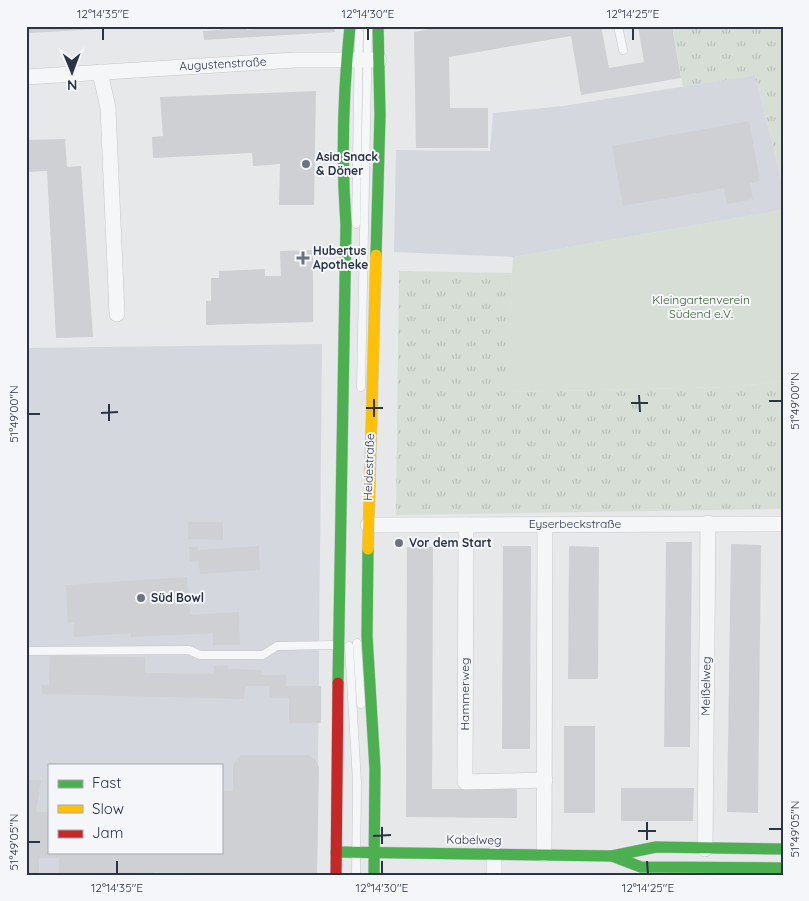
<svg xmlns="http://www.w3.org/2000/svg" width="809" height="901" font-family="Quicksand,sans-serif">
  <defs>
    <pattern id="grass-tufts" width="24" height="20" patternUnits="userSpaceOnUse" patternTransform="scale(1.25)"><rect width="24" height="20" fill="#d6ded6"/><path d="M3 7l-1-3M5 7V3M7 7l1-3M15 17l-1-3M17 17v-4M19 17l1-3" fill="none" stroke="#b8bfb9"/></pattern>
  </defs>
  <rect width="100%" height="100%" fill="#e6e8ea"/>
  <g fill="#d4d7dd" fill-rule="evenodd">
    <path d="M755,75L783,187V210L513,257L394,252L396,150L490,151L493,113L563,106Z"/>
    <path d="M322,344L317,875H26V348ZM49,765H221V852H49Z"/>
  </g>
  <g fill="url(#grass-tufts)">
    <path d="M690,26H783V187L755,75L683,87L673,29Z"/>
    <path d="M399,271L512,273L507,392L731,387L783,381V509L396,515Z"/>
  </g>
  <path fill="#d6ded6" d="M783,210V381L731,387L506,392L513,257Z"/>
  <g fill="#ced0d3">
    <path d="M26,26H114V28L29,33V41H26Z"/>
    <path d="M220,26H247V30L264,28V26H334L335,32L204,40L203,31L220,30Z"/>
    <path d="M445,26H601L609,68L644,62L638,26H672L681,78L581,95L571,36L449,57L450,108H488V148H416L414,32Z"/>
    <path d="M316,91L314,205H279L280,164L253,166L252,153L153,158L152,137L163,136L160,97Z"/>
    <path d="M749,121L760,181L750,183L753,199L727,204L724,188L623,206L612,146Z"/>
    <path d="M65,139L67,167L81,166L93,337L56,338L47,171L26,172V140Z"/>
    <path d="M313,250V322L206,325V301H211V278H219V271L265,269V276H281L280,251Z"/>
    <path d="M188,522H223V540L188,539Z"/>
    <path d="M666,542H692L690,747H664Z"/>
    <path d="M731,544L761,545L758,813L727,812Z"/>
    <path d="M259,546L260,570L200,574L199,561L190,562L189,547H198V550Z"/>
    <path d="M503,546H531L530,749H502Z"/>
    <path d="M569,546L599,547L598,679H568Z"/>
    <path d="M407,547H433L432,789H517V818L406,817Z"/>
    <path d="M187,577L190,615L239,612L240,645H213V633L131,637V633L74,637V622H68L66,585Z"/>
    <path d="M50,656L145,657V673L214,674V666L228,665V669L261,670V675H286V686H321V723H289V698H269L270,686H245L244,699L42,694V685H49Z"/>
    <rect x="564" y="726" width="31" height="87"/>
    <path d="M241,755H308L315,759L319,767L317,875H215V873L154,872V875H59V858H39V875H26V780H41L36,812H49V852H221V791H233V765Z"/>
    <path d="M621,788H694L693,821H621Z"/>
  </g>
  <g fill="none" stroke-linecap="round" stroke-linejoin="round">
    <defs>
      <g id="lane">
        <path d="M618,26L623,50"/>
        <path d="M356,224L359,33"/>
        <path d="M361,387L368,26"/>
        <path d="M357,643L361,704"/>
        <path d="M349,646L357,782L356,875"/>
        <path d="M26,651L189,650L200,655H263L277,646L337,645"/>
      </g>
      <g id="street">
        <path d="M100,72L108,108L117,314"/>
        <path d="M26,77L295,60H379"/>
        <path d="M368,525L783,524"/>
        <path d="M466,525L465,782L545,780"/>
        <path d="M705,849L708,523"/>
        <path d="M544,854L545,525"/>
        <path d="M494,875V854"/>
      </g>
      <g id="fast">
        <path d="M376,255L380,115L378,26"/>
        <path d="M368,549L367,636L375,769L374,875"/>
        <path d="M338,683L346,225C341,158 343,93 350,26"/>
        <path d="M336,852L612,856L656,847L783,849"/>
        <path d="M612,856L641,867L783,868"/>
      </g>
      <path id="slow" d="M368,549L376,255"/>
      <path id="jam" d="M336,875L338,683"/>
    </defs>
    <use href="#lane" stroke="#c4c6c8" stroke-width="9"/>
    <use href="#street" stroke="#c4c6c8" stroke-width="16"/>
    <use href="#fast" stroke="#c4c6c8" stroke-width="12"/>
    <use href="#slow" stroke="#c4c6c8" stroke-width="12"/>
    <use href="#jam" stroke="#c4c6c8" stroke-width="12"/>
    <use href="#lane" stroke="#f5f6f7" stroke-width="8"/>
    <use href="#street" stroke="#f5f6f7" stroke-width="15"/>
    <use href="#fast" stroke="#4caf50" stroke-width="11"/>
    <use href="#slow" stroke="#ffc107" stroke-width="11"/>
    <use href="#jam" stroke="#c62828" stroke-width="11"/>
  </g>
  <path fill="none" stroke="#2b3445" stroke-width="2" d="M103,28V40M368,28V40M633,28V40M639,395L640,412M374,399V417M769,401H782M631,403H648M109,404V421M366,408H383M101,413L118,412M28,414H40M647,822V840M382,827V844M769,829H782M638,831H656M373,836L391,835M28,842H40M117,861V874M382,861V874M647,861L648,874"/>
  <g fill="#6c737f" stroke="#f4f6f9" stroke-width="2">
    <circle cx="306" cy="164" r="5"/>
    <path d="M300.5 250.5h5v5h5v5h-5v5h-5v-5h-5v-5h5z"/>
    <circle cx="399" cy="543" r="5"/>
    <circle cx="141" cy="598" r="5"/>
  </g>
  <g text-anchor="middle" stroke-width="4" stroke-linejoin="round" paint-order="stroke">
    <g font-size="12" fill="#2b3445" stroke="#f4f6f9">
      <text transform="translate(223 64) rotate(-3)" y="4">Augustenstraße</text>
      <text transform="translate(369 467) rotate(-88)" y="4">Heidestraße</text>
      <text x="575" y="528">Eyserbeckstraße</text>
      <text transform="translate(706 686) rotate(-89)" y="4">Meißelweg</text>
      <text transform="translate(465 694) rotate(-90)" y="4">Hammerweg</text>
      <text transform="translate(474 840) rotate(1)" y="4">Kabelweg</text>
    </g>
    <g font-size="12" font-weight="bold" fill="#2b3445" stroke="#f4f6f9" text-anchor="start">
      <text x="316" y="161">Asia Snack<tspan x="316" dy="14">&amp; Döner</tspan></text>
      <text x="313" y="255">Hubertus<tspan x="313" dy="14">Apotheke</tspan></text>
      <text x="409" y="547">Vor dem Start</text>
      <text x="151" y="602">Süd Bowl</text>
    </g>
    <g font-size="12" fill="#3f6138" stroke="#f4f6f9">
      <text x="701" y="304">Kleingartenverein<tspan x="701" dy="14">Südend e.V.</tspan></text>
    </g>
  </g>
  <rect width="809" height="901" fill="none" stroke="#f4f6f9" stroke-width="55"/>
  <rect x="48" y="764" width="175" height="90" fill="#f4f6f9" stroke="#a4a8b1"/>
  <rect x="58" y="780" width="25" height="8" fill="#4caf50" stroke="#a4a8b1"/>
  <text x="92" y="788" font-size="15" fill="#2b3445">Fast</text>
  <rect x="58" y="805" width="25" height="8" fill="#ffc107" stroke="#a4a8b1"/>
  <text x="92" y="814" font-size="15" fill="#2b3445">Slow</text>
  <rect x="58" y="830" width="25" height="8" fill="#c62828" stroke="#a4a8b1"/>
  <text x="92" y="838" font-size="15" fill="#2b3445">Jam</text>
  <g transform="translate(72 72) rotate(179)" stroke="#f4f6f9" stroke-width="4" paint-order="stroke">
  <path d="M0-4L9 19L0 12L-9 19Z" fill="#2b3445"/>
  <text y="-8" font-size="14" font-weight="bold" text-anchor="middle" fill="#2b3445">N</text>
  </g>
  <rect x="28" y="28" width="754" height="846" fill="none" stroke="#2b3445" stroke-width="2"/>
  <g font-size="12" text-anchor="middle" fill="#2b3445">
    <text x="103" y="18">12°14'35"E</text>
    <text x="368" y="18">12°14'30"E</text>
    <text x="633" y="18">12°14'25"E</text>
    <text transform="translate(795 401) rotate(-90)" y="4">51°49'00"N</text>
    <text transform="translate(14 414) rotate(-90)" y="4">51°49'00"N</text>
    <text transform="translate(795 829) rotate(-90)" y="4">51°49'05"N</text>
    <text transform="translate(14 842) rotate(-90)" y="4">51°49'05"N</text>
    <text x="117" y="892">12°14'35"E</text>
    <text x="382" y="892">12°14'30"E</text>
    <text x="648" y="892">12°14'25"E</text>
  </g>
</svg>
